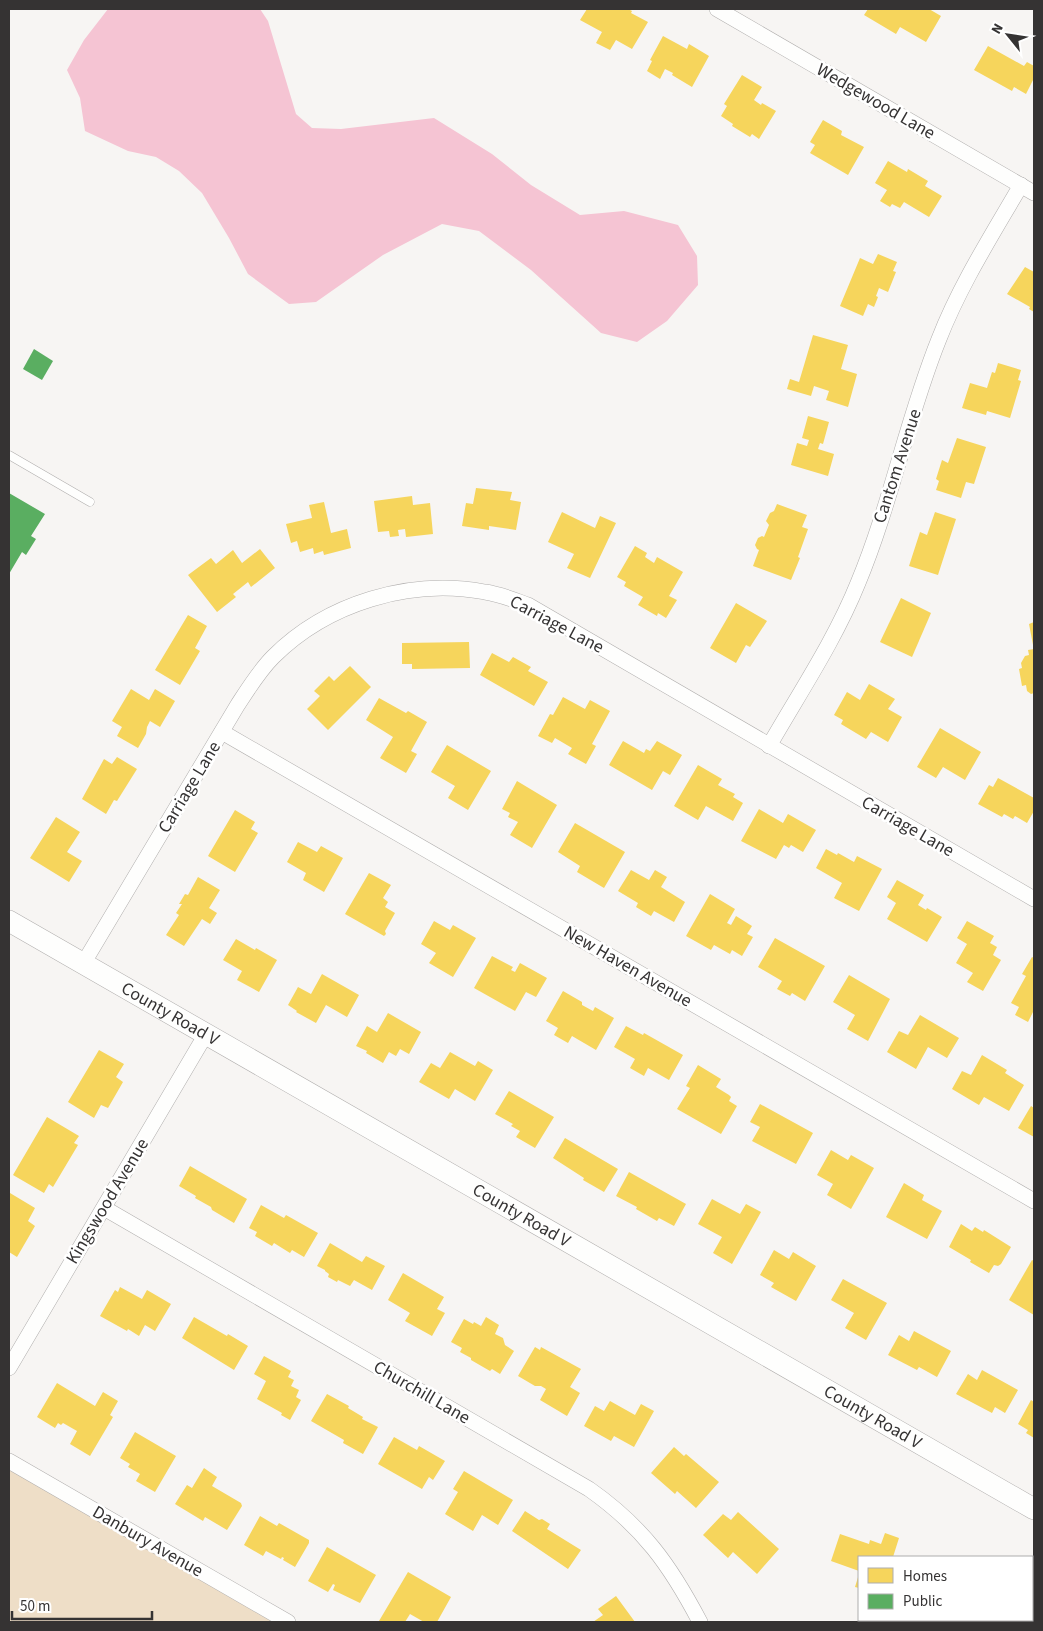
<svg xmlns="http://www.w3.org/2000/svg" width="1043" height="1631" font-family="'Source Sans 3',sans-serif">
  <rect width="100%" height="100%" fill="#f7f5f3"/>
  <path fill="#eedec7" d="M9,1461L288,1622H9Z"/>
  <path fill="#f5c4d3" d="M108,9H260L268,21L296,114L312,128L341,129L434,118L492,154L531,185L580,215L624,211L678,225L697,256L698,285L667,321L637,342L601,333L531,270L479,231L442,224L383,255L316,302L289,304L248,274L229,238L202,193L179,171L156,157L128,151L85,131L80,98L67,70L84,40Z"/>
  <g fill="#f6d55c">
    <path d="M587,9H628L632,11L631,13L648,22L632,49L616,40L610,50L596,43L602,32L580,20Z"/>
    <path d="M868,9H929L941,16L926,42L900,27L896,34L864,15Z"/>
    <path d="M663,36L687,49L689,44L709,56L692,87L672,75L673,73L665,69L660,79L647,71L652,61L650,60Z"/>
    <path d="M988,46L1024,66L1027,62L1034,66V78L1026,94L1014,87L1012,91L974,70Z"/>
    <path d="M742,75L762,87L754,100L761,105L762,103L776,111L759,139L752,134L750,137L732,126L733,124L721,116L727,106L724,104Z"/>
    <path d="M823,120L842,131L841,135L864,147L848,175L810,153L815,145L810,142Z"/>
    <path d="M888,161L907,172L908,169L928,181L925,186L942,196L929,217L904,202L900,208L892,204L890,207L880,201L887,190L875,183Z"/>
    <path d="M878,254L897,262L893,271L896,272L888,292L879,288L876,296L878,297L874,307L868,304L863,316L840,306L860,258L873,264Z"/>
    <path d="M1025,267L1034,272V312L1029,309L1030,307L1007,294Z"/>
    <path d="M813,335L848,345L841,369L857,374L848,407L826,400L829,391L814,386L811,396L787,389L790,379L799,382Z"/>
    <path d="M998,363L1021,370L1018,380L1021,381L1010,418L987,411L986,415L962,408L970,383L987,388L992,372L995,373Z"/>
    <path d="M808,416L829,422L823,444L820,443L818,449L834,454L828,476L791,465L797,443L807,446L809,440L802,438Z"/>
    <path d="M957,438L986,447L974,484L966,482L961,498L936,490L939,481L936,479L942,460L948,463Z"/>
    <path d="M476,488L512,492L510,500L521,502L516,530L489,526V530L462,526L466,503L473,504Z"/>
    <path d="M412,496L413,505L430,503L433,534L406,537L405,529L398,530L399,536L390,537L389,531L378,532L374,501Z"/>
    <path d="M324,502L331,533L347,529L351,548L324,555L323,551L314,554L313,548L300,552L297,541L291,543L286,524L312,518L309,505Z"/>
    <path d="M777,504L807,515L802,527L808,529L798,557L800,558L791,580L753,566L759,550L757,549L755,545L758,538L762,536L764,537L769,525L766,521L770,513L774,511Z"/>
    <path d="M562,512L595,528L600,516L616,523L590,578L567,568L574,554L548,542Z"/>
    <path d="M935,512L956,519L938,575L909,566L920,532L927,535Z"/>
    <path d="M635,546L647,553L645,557L654,563L657,557L683,572L669,596L677,600L666,618L658,613L657,616L638,605L643,597L624,586L626,582L617,577Z"/>
    <path d="M260,549L275,568L251,587L248,582L233,594L236,597L217,612L188,575L211,558L216,564L233,550L242,563Z"/>
    <path d="M901,598L931,613L912,657L880,642Z"/>
    <path d="M736,603L767,621L750,647L746,645L736,663L710,648Z"/>
    <path d="M188,615L207,626L195,648L200,651L180,685L155,670Z"/>
    <path d="M1034,622V645H1033L1029,624Z"/>
    <path d="M469,642L470,668L412,669V664H402V643Z"/>
    <path d="M1034,649V693L1031,694L1027,691L1026,685L1022,686L1019,669L1022,668L1021,663L1025,656L1029,655L1028,650Z"/>
    <path d="M492,653L509,662L513,657L531,667L528,671L548,682L534,706L480,675Z"/>
    <path d="M350,666L371,687L328,730L307,709L320,696L314,691L329,676L334,681Z"/>
    <path d="M869,684L895,699L888,709L902,717L888,742L871,732L866,739L841,724L843,720L834,715L847,692L860,700Z"/>
    <path d="M131,689L149,700L155,689L175,701L160,727L150,721L147,727L146,734L138,748L117,736L122,727L112,721Z"/>
    <path d="M563,697L585,709L590,700L610,711L592,744L596,746L586,764L568,754L572,748L555,738L552,743L538,736L550,714L553,715Z"/>
    <path d="M379,698L406,713L408,711L427,722L411,751L417,754L406,773L380,758L393,737L366,720Z"/>
    <path d="M940,728L981,752L965,780L943,767L936,778L917,767Z"/>
    <path d="M623,741L644,753L646,749L650,751L657,741L682,755L670,775L663,771L652,790L609,765Z"/>
    <path d="M447,745L491,771L468,810L448,798L455,786L431,772Z"/>
    <path d="M117,757L137,769L117,801L114,800L106,814L82,799L104,759L112,764Z"/>
    <path d="M698,765L722,779L718,785L735,794L733,797L743,803L733,821L706,806L698,820L674,806Z"/>
    <path d="M998,778L1034,798V811L1027,823L1015,816L1013,819L1004,814L1002,817L978,804L989,785L993,787Z"/>
    <path d="M517,781L557,805L532,848L510,835L518,822L508,817L510,813L502,809Z"/>
    <path d="M759,809L783,823L788,814L816,830L803,852L791,845L789,848L784,845L776,859L741,841Z"/>
    <path d="M235,810L255,822L251,829L258,833L235,872L208,856Z"/>
    <path d="M56,817L80,832L67,852L82,861L69,882L30,858Z"/>
    <path d="M575,823L625,852L604,888L577,872L580,866L558,852Z"/>
    <path d="M298,842L317,852L321,846L343,858L324,892L303,880L306,873L287,862Z"/>
    <path d="M826,849L837,855L838,853L854,862L857,856L882,869L859,911L834,898L842,883L816,868Z"/>
    <path d="M631,870L649,880L655,870L667,877L661,887L685,902L674,922L654,911L651,916L636,907L638,903L618,891Z"/>
    <path d="M369,873L391,885L383,898L388,902L385,907L395,913L385,931L386,934L384,936L345,914Z"/>
    <path d="M198,877L220,890L209,908L217,913L210,924L202,919L184,946L166,935L179,915L176,913L182,904H179L185,894L188,895Z"/>
    <path d="M897,880L924,895L918,905L926,910L927,908L942,917L927,942L887,919L896,903L887,897Z"/>
    <path d="M710,894L735,909L727,923L731,925L736,916L752,926L747,934L753,937L742,956L732,950L730,954L714,945L711,950L686,936Z"/>
    <path d="M434,921L450,930L453,925L476,938L453,977L429,963L436,953L421,944Z"/>
    <path d="M967,921L994,936L990,943L997,947L993,955L1001,960L983,991L967,982L973,973L956,963L967,944L957,938Z"/>
    <path d="M775,938L825,966L805,1001L792,993L790,996L777,989L782,981L758,967Z"/>
    <path d="M236,939L255,950L256,948L277,960L259,992L237,980L242,971L223,960Z"/>
    <path d="M492,956L513,967L511,970L515,972L520,963L547,978L536,997L526,992L515,1011L474,988Z"/>
    <path d="M1032,957L1034,958V1013L1033,1012L1028,1022L1015,1015L1019,1007L1011,1003L1026,976L1022,974Z"/>
    <path d="M322,974L359,995L347,1017L326,1005L316,1023L296,1012L297,1011L288,1005L298,987L311,994Z"/>
    <path d="M849,975L890,999L868,1041L847,1029L855,1015L833,1002Z"/>
    <path d="M563,991L582,1002V1005L593,1011L595,1007L614,1018L596,1050L572,1036L568,1043L554,1035L558,1028L546,1021Z"/>
    <path d="M388,1013L421,1032L409,1054L400,1049L396,1056L389,1052L383,1063L366,1053L367,1051L356,1046L367,1026L377,1032Z"/>
    <path d="M920,1015L959,1038L947,1058L928,1047L916,1069L887,1052L899,1031L908,1035Z"/>
    <path d="M626,1026L643,1035L644,1033L683,1055L669,1080L648,1068L644,1076L630,1068L635,1059L614,1047Z"/>
    <path d="M99,1050L124,1064L116,1077L123,1082L108,1108L101,1105L94,1118L68,1102Z"/>
    <path d="M450,1052L475,1066L478,1061L493,1070L475,1101L455,1089L449,1099L419,1082L431,1063L440,1068Z"/>
    <path d="M982,1055L1007,1070L1005,1073L1024,1085L1009,1111L984,1097L979,1105L952,1089L962,1071L971,1075Z"/>
    <path d="M698,1065L721,1079L716,1087L729,1095L731,1097L729,1101L737,1106L721,1134L677,1109L690,1088L686,1086Z"/>
    <path d="M509,1091L554,1117L535,1148L516,1137L520,1131L511,1126L513,1124L495,1114Z"/>
    <path d="M760,1104L813,1133L796,1164L752,1141L760,1127L750,1122Z"/>
    <path d="M1031,1106L1034,1108V1137L1018,1128Z"/>
    <path d="M47,1117L79,1136L74,1143L78,1145L53,1187L49,1184L44,1193L13,1175Z"/>
    <path d="M565,1138L618,1169L604,1192L583,1180L584,1178L553,1158Z"/>
    <path d="M831,1150L848,1160L851,1155L874,1168L851,1209L827,1195L833,1184L817,1175Z"/>
    <path d="M190,1166L247,1199L234,1223L212,1210L211,1207L195,1198L196,1196L179,1186Z"/>
    <path d="M629,1172L686,1204L674,1226L659,1218L657,1221L636,1209L637,1207L616,1196Z"/>
    <path d="M904,1183L924,1195L922,1200L942,1211L927,1239L886,1217Z"/>
    <path d="M10,1193L35,1208L28,1221L35,1226L17,1257L9,1252V1195Z"/>
    <path d="M712,1199L740,1214L746,1204L761,1212L732,1264L713,1253L722,1237L698,1224Z"/>
    <path d="M261,1205L284,1218L286,1215L318,1233L304,1257L292,1250L290,1253L274,1243L272,1246L255,1236L257,1232L249,1228Z"/>
    <path d="M961,1224L972,1231L975,1227L983,1232L984,1230L1011,1247L1001,1264L998,1266L994,1265L989,1273L970,1262L971,1260L949,1247Z"/>
    <path d="M330,1243L362,1262L366,1256L385,1266L372,1290L354,1280L350,1286L338,1280L337,1282L328,1277L329,1274L325,1271V1270L317,1266Z"/>
    <path d="M774,1250L789,1259L793,1252L816,1266L796,1301L771,1287L774,1283L760,1275Z"/>
    <path d="M1032,1260L1034,1261V1315L1009,1300Z"/>
    <path d="M403,1273L444,1297L437,1309L445,1313L432,1336L405,1321L410,1313L388,1300Z"/>
    <path d="M843,1279L887,1303L866,1340L845,1328L854,1313L831,1300Z"/>
    <path d="M120,1287L142,1299L147,1290L171,1304L155,1331L145,1325L139,1336L128,1329L127,1331L100,1316L115,1290L118,1292Z"/>
    <path d="M194,1317L227,1336L228,1334L248,1346L234,1370L182,1338Z"/>
    <path d="M486,1317L499,1325L495,1334L503,1338L505,1345L514,1351L500,1374L492,1369L490,1371L471,1360V1358L460,1352L462,1348L451,1342L464,1319L473,1324L474,1322L481,1326Z"/>
    <path d="M914,1331L951,1351L937,1377L919,1367L917,1370L888,1355L899,1335L909,1341Z"/>
    <path d="M535,1347L540,1350L541,1347L581,1369L570,1387L580,1393L567,1416L540,1400L546,1389L541,1386H535L518,1376Z"/>
    <path d="M264,1356L291,1371L288,1377L294,1380L291,1386L299,1390L296,1397L301,1400L290,1420L281,1415L282,1413L257,1399L266,1381L254,1374Z"/>
    <path d="M982,1370L1018,1390L1005,1413L995,1407L992,1413L956,1394L968,1374L977,1380Z"/>
    <path d="M57,1383L95,1406L103,1392L118,1401L110,1415L113,1417L90,1456L70,1444L77,1431L63,1423L61,1425L58,1423L55,1428L37,1417Z"/>
    <path d="M327,1394L349,1406L348,1408L363,1417L362,1419L378,1427L363,1454L343,1443L344,1440L311,1421Z"/>
    <path d="M1031,1400L1034,1402V1438L1026,1433L1028,1430L1018,1424Z"/>
    <path d="M610,1401L635,1415L641,1404L654,1411L634,1447L614,1436L611,1441L584,1426L595,1406L604,1411Z"/>
    <path d="M135,1432L176,1456L155,1492L136,1481L140,1474L128,1467L130,1464L120,1458Z"/>
    <path d="M394,1437L417,1450L419,1446L445,1461L433,1480L429,1477L422,1489L378,1464Z"/>
    <path d="M674,1447L684,1456L686,1454L719,1482L696,1508L677,1491L675,1494L651,1473Z"/>
    <path d="M204,1468L217,1477L212,1486L241,1503L242,1506L227,1530L205,1517L203,1521L175,1504L187,1485L192,1488Z"/>
    <path d="M464,1471L513,1500L498,1525L482,1515L473,1531L445,1514L458,1492L453,1489Z"/>
    <path d="M525,1511L539,1520L542,1519L550,1524L547,1529L581,1550L568,1569L512,1531Z"/>
    <path d="M738,1512L779,1549L757,1574L733,1552L728,1558L703,1535L723,1514L731,1520Z"/>
    <path d="M260,1516L277,1526L279,1523L309,1540V1543L295,1567L283,1560L284,1558L282,1557L281,1559L266,1551L263,1556L244,1545Z"/>
    <path d="M885,1533L899,1538L893,1557H859V1571L831,1561L840,1534L869,1544L870,1540L881,1544Z"/>
    <path d="M327,1547L376,1575L360,1603L333,1590L335,1585L333,1584L328,1592L308,1581Z"/>
    <path d="M408,1572L451,1597L437,1622H424L410,1614L405,1622L379,1621Z"/>
    <path d="M859,1574V1588L855,1587Z"/>
    <path d="M616,1596L635,1622H593L603,1615L598,1609Z"/>
    <path d="M918,1620H963L962,1622H923Z"/>
  </g>
  <g fill="#5aae61">
    <path d="M34,349L53,361L42,380L23,369Z"/>
    <path d="M9,493L45,514L31,536L36,539L26,555L22,552L9,574Z"/>
  </g>
  <g fill="none" stroke-linecap="round" stroke-linejoin="round">
    <defs>
      <path id="lane" d="M9,455L90,502"/>
      <g id="street">
        <path d="M717,9L1034,193"/>
        <path d="M222,732L1034,1201"/>
        <path d="M769,746C800,692 835,640 858,583C891,504 907,418 939,339C960,285 992,235 1021,185"/>
        <path d="M83,964L237,706C248,689 259,671 273,657C327,603 410,578 485,592C500,594 514,600 528,605L1034,899"/>
        <path d="M104,1208L589,1489C643,1527 670,1565 700,1622"/>
        <path d="M9,1368L206,1034"/>
        <path d="M9,1461L288,1622"/>
        <path d="M1031,1622L1034,1617"/>
      </g>
      <g id="secondary">
        <path id="s1" d="M9,921L1034,1509"/>
      </g>
    </defs>
    <use href="#lane" stroke="#b0aead" stroke-width="9"/>
    <use href="#street" stroke="#b0aead" stroke-width="16"/>
    <use href="#secondary" stroke="#b0aead" stroke-width="22"/>
    <use href="#lane" stroke="#fefefd" stroke-width="8"/>
    <use href="#street" stroke="#fefefd" stroke-width="15"/>
    <use href="#secondary" stroke="#fefefd" stroke-width="21"/>
  </g>
  <g text-anchor="middle" stroke-width="5" stroke-linejoin="round" paint-order="stroke">
    <g font-size="18" fill="#353333" stroke="#fff">
      <text transform="translate(876 101) rotate(30)" y="6">Wedgewood Lane</text>
      <text transform="translate(897 466) rotate(-72)" y="6">Cantom Avenue</text>
      <text transform="translate(557 624) rotate(28)" y="6">Carriage Lane</text>
      <text transform="translate(189 787) rotate(-59)" y="6">Carriage Lane</text>
      <text transform="translate(908 826) rotate(30)" y="6">Carriage Lane</text>
      <text transform="translate(628 966) rotate(30)" y="6">New Haven Avenue</text>
      <text dy="6" stroke="none"><textPath href="#s1" startOffset="186">County Road V</textPath></text>
      <text transform="translate(107 1201) rotate(-59)" y="6">Kingswood Avenue</text>
      <text dy="6" stroke="none"><textPath href="#s1" startOffset="591">County Road V</textPath></text>
      <text transform="translate(422 1392) rotate(30)" y="6">Churchill Lane</text>
      <text dy="6" stroke="none"><textPath href="#s1" startOffset="996">County Road V</textPath></text>
      <text transform="translate(148 1541) rotate(30)" y="6">Danbury Avenue</text>
    </g>
  </g>
  <rect width="1043" height="1631" fill="none" stroke="#353333" stroke-width="20"/>
  <rect x="858" y="1556" width="175" height="65" fill="#ffffff" stroke="#aeadad"/>
  <rect x="868" y="1568" width="25" height="15" fill="#f6d55c" stroke="#aeadad"/>
  <text x="903" y="1581" font-size="15" fill="#353333">Homes</text>
  <rect x="868" y="1594" width="25" height="15" fill="#5aae61" stroke="#aeadad"/>
  <text x="903" y="1606" font-size="15" fill="#353333">Public</text>
  <g transform="translate(1008 35) rotate(300)" stroke="#ffffff" stroke-width="4" paint-order="stroke">
  <path d="M0-4L9 19L0 12L-9 19Z" fill="#353333"/>
  <text y="-8" font-size="14" font-weight="bold" text-anchor="middle" fill="#353333">N</text>
  </g>
  <path d="M12 1611v8h140v-8" fill="none" stroke="#353333" stroke-width="2.5"/>
  <text x="20" y="1611" font-size="15" fill="#353333" stroke="#ffffff" stroke-width="4" paint-order="stroke">50 m</text>
</svg>
